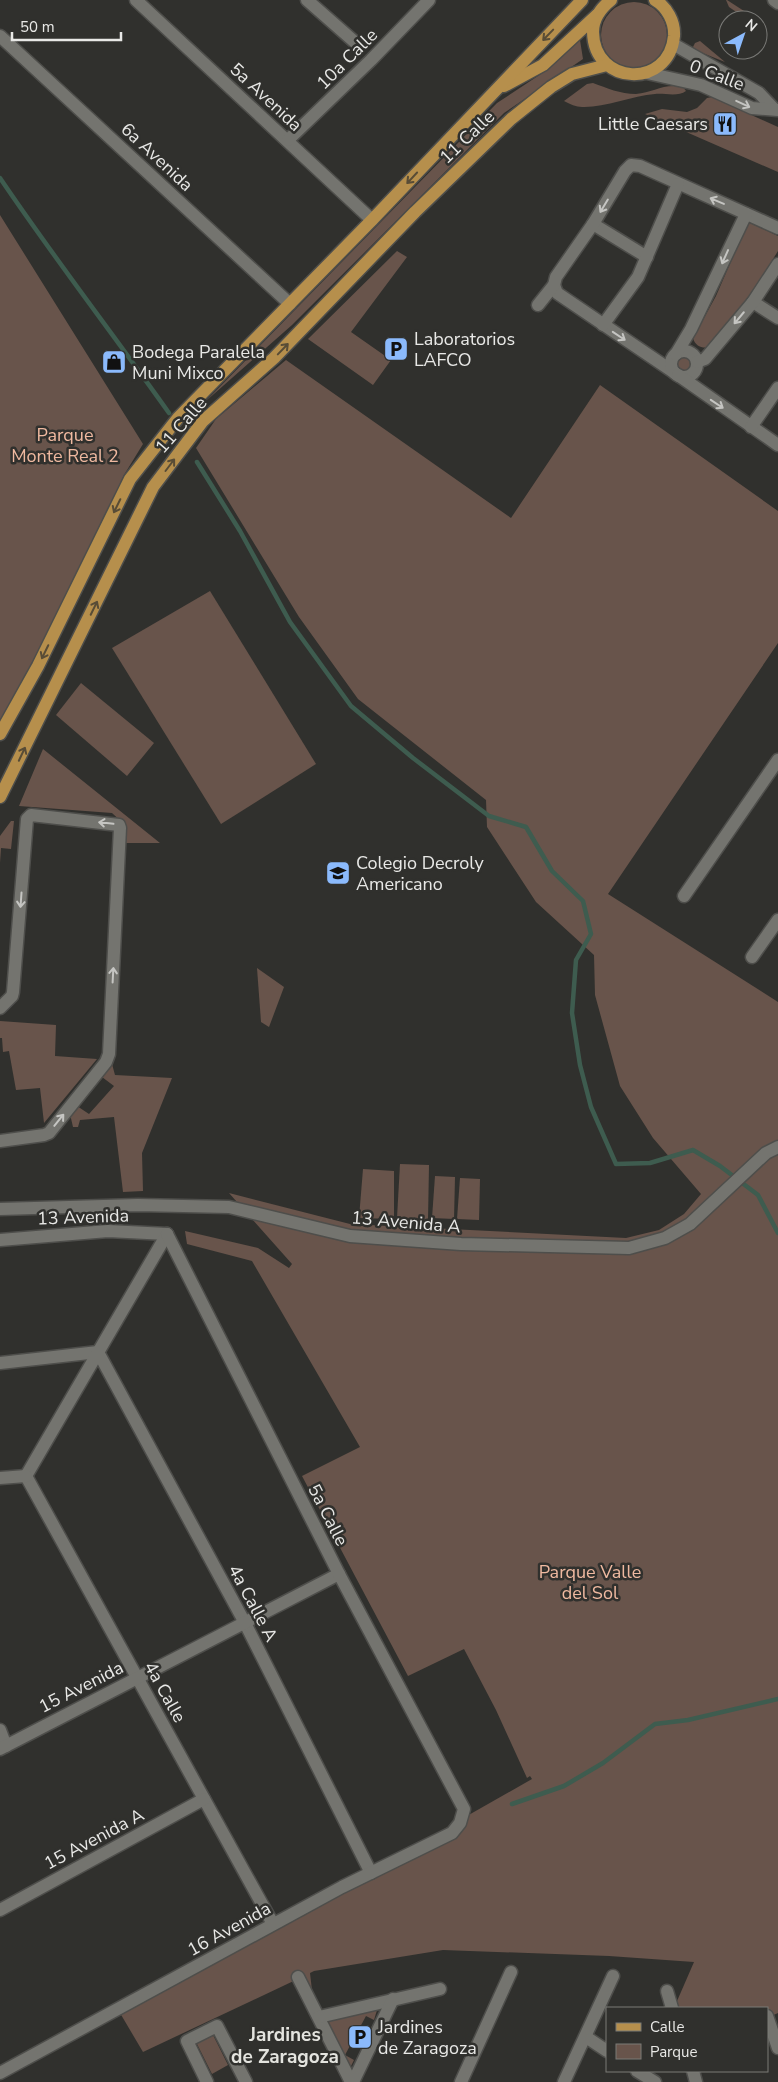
<svg xmlns="http://www.w3.org/2000/svg" width="778" height="2082" font-family="'Nunito Sans',sans-serif">
  <rect width="100%" height="100%" fill="#30302d"/>
  <g fill="#68544b">
    <path d="M726,0H727L761,22L748,20L729,7Z"/>
    <circle cx="634" cy="35" r="33"/>
    <path d="M580,40L583,59L504,113L292,325L206,401L497,103L547,70Z"/>
    <path d="M700,41L725,62L695,50L693,47L695,43Z"/>
    <path d="M593,83C607,88 620,94 636,94C653,93 663,83 683,87L686,91C678,97 665,93 655,94C632,96 603,108 582,107C576,107 570,104 564,101L587,84Z"/>
    <path d="M712,97L778,127V172L645,114L662,109L687,112L697,108L707,98Z"/>
    <path d="M0,215L143,444L124,475L35,665L0,720Z"/>
    <path d="M748,222L778,236V251L748,299L710,347C702,349 695,346 693,338L716,296Z"/>
    <path d="M397,251L407,257L351,332L391,360L373,385L308,339Z"/>
    <circle cx="685" cy="364" r="9"/>
    <path d="M286,360L511,518L600,385L778,511V643L608,894L778,1002V2013L767,2018V2008H674L694,1962L609,1956L443,1950L314,1971L310,1973L313,1999L302,1977L143,2052L120,2013L532,1779L530,1776L527,1778L496,1710L464,1649L408,1676L302,1476L360,1447L252,1261L187,1244L185,1231L258,1248L289,1268L292,1264L229,1193L350,1224L626,1238L659,1230L684,1214L701,1194L653,1138L620,1086L595,995L594,955L536,902L487,827L486,800L358,699L299,617L196,448L216,419Z"/>
    <path d="M210,591L316,764L221,824L112,648Z"/>
    <path d="M81,683L154,743L127,776L56,715Z"/>
    <path d="M43,749L160,843H125L124,824L112,813L19,806Z"/>
    <path d="M11,821H14L11,849L1,848L0,863V836Z"/>
    <path d="M257,968L284,987L269,1027L261,1022Z"/>
    <path d="M0,1021L56,1025L55,1056L97,1059L44,1123L40,1088L16,1090L9,1051L3,1052L2,1038H0Z"/>
    <path d="M112,1064L115,1075L172,1078L142,1153L143,1191L123,1192L114,1117L80,1120L78,1127H73L70,1114L77,1106L89,1114L114,1086L102,1077Z"/>
    <path d="M400,1164L429,1165L428,1220L397,1218Z"/>
    <path d="M363,1169L394,1171V1219L359,1218Z"/>
    <path d="M435,1176L455,1177L454,1219L432,1218Z"/>
    <path d="M460,1178L480,1179L479,1220L457,1219Z"/>
    <path d="M377,2010L374,2020L366,2016L345,2055L354,2060L349,2070L328,2021Z"/>
    <path d="M213,2035L228,2065L212,2074L196,2042Z"/>
  </g>
  <g fill="none" stroke-linecap="round" stroke-linejoin="round">
    <g stroke="#3e5c4f" stroke-width="4.5">
      <path d="M0,178C54,258 113,334 169,413"/>
      <path d="M197,462L240,531L290,622L351,706L413,758L489,816L526,827L552,871L583,901L591,934L576,960L572,1013L580,1065L591,1107L616,1164L650,1163L693,1150L720,1166L758,1195L778,1233"/>
      <path d="M512,1804L564,1786L603,1763L655,1724L688,1720L778,1699"/>
    </g>
    <defs>
      <g id="minor">
        <path d="M136,0L372,220"/>
        <path d="M307,0L357,44"/>
        <path d="M774,0L778,3"/>
        <path d="M0,36L290,304"/>
        <path d="M673,44L759,93L774,109"/>
        <path d="M647,73L701,85L752,108L778,110"/>
        <path d="M288,140L371,60L429,0"/>
        <path d="M593,224L647,257"/>
        <path d="M554,285L557,293L675,373"/>
        <path d="M753,302L778,318"/>
        <path d="M538,305L554,285L556,277L593,224L625,171L631,165L640,166L778,228"/>
        <path d="M603,325L638,277L678,184"/>
        <circle cx="684" cy="364" r="13"/>
        <path d="M676,354L691,329L746,214"/>
        <path d="M697,362L705,359L753,302L778,264"/>
        <path d="M678,375L778,445"/>
        <path d="M751,427L778,388"/>
        <path d="M684,896L778,760"/>
        <path d="M752,957L778,920"/>
        <path d="M0,1008L12,996L13,992L27,819L31,815L119,825L120,828L109,1054L106,1062L49,1133L44,1135L0,1141"/>
        <path d="M0,1209L138,1205L229,1207L350,1236L461,1244L629,1248L665,1238L690,1224L766,1153L778,1147"/>
        <path d="M0,1240L108,1231L167,1234"/>
        <path d="M0,1363L98,1352L245,1623L371,1873"/>
        <path d="M26,1476L273,1924"/>
        <path d="M26,1476L167,1234"/>
        <path d="M0,1478L26,1476"/>
        <path d="M0,1730L6,1746"/>
        <path d="M0,1749L339,1574"/>
        <path d="M0,1910L204,1799"/>
        <path d="M298,1977L351,2082"/>
        <path d="M667,1991L672,2008"/>
        <path d="M767,2016L778,2048"/>
        <path d="M319,2017L440,1989"/>
        <path d="M586,2037L607,2051"/>
        <path d="M637,2071L655,2082"/>
        <path d="M693,2071L696,2082"/>
        <path d="M0,2073L342,1887L452,1833L460,1823L464,1809L339,1574L167,1234"/>
        <path d="M207,2082L187,2041L217,2026L246,2082"/>
        <path d="M353,2082L393,1999"/>
        <path d="M461,2082L511,1972"/>
        <path d="M564,2082L613,1976"/>
      </g>
      <g id="major">
        <path d="M611,0C601,8 593,19 593,32C594,86 669,89 674,36C675,22 667,7 655,0"/>
        <path d="M504,86L543,65L597,15"/>
        <path d="M0,734L38,666L130,479L178,418L372,220L582,0"/>
        <path d="M0,797L153,487L203,421L274,358L415,212L511,119L551,87L572,74L607,65"/>
      </g>
    </defs>
    <use href="#minor" stroke="#4e4e4b" stroke-width="15"/>
    <use href="#major" stroke="#4e4e4b" stroke-width="15"/>
    <use href="#minor" stroke="#74746f" stroke-width="12"/>
    <use href="#major" stroke="#b68f4c" stroke-width="12"/>
  </g>
  <defs><path id="oneway-shaft" d="M-6 0H5M1.5-3L5.5 0L1.5 3" fill="none" stroke-width="1.6" stroke-linecap="round" stroke-linejoin="round" transform="scale(1.25)"/></defs>
  <g stroke="#584c36">
    <use href="#oneway-shaft" transform="translate(548 35) rotate(134)"/>
    <use href="#oneway-shaft" transform="translate(412 178) rotate(133)"/>
    <use href="#oneway-shaft" transform="translate(283 349) rotate(-46)"/>
    <use href="#oneway-shaft" transform="translate(170 465) rotate(-53)"/>
    <use href="#oneway-shaft" transform="translate(117 506) rotate(116)"/>
    <use href="#oneway-shaft" transform="translate(94 608) rotate(-64)"/>
    <use href="#oneway-shaft" transform="translate(45 652) rotate(116)"/>
    <use href="#oneway-shaft" transform="translate(22 754) rotate(-65)"/>
  </g>
  <g stroke="#c5c5c2">
    <use href="#oneway-shaft" transform="translate(743 104) rotate(25)"/>
    <use href="#oneway-shaft" transform="translate(717 201) rotate(-157)"/>
    <use href="#oneway-shaft" transform="translate(604 206) rotate(121)"/>
    <use href="#oneway-shaft" transform="translate(725 257) rotate(114)"/>
    <use href="#oneway-shaft" transform="translate(739 318) rotate(130)"/>
    <use href="#oneway-shaft" transform="translate(619 336) rotate(34)"/>
    <use href="#oneway-shaft" transform="translate(717 404) rotate(34)"/>
    <use href="#oneway-shaft" transform="translate(106 823) rotate(-174)"/>
    <use href="#oneway-shaft" transform="translate(21 900) rotate(94)"/>
    <use href="#oneway-shaft" transform="translate(113 975) rotate(-87)"/>
    <use href="#oneway-shaft" transform="translate(59 1120) rotate(-51)"/>
  </g>
  <defs>
    <symbol id="restaurant-square" viewBox="-11 -11 22 22"><rect x="-9" y="-9" width="18" height="18" rx="4" fill="#8bbafc" stroke="#30302d"/><path d="M-5-6h1v4h1v-4h1v4h1v-4h1v5L-1.5 .5V6h-2V.5L-5-1ZM5-6V6H3V1.5H1.5Q1.5-4 5-6Z" fill="#111"/></symbol>
    <symbol id="parking-square" viewBox="-11 -11 22 22"><rect x="-9" y="-9" width="18" height="18" rx="4" fill="#8bbafc" stroke="#30302d"/><path d="M-3.5-5.5H1a3.5 3.5 0 0 1 0 7H-1V5.5H-3.5ZM-1-3.4V-.6H.8a1.4 1.4 0 0 0 0-2.8Z" fill="#111"/></symbol>
    <symbol id="shop-square" viewBox="-11 -11 22 22"><rect x="-9" y="-9" width="18" height="18" rx="4" fill="#8bbafc" stroke="#30302d"/><path d="M-5-2.5h2.3a2.7 3.5 0 0 1 5.4 0H5L5.5 6h-11ZM-1.5-2.5h3a1.5 2.3 0 0 0-3 0Z" fill="#111"/></symbol>
    <symbol id="school-square" viewBox="-11 -11 22 22"><rect x="-9" y="-9" width="18" height="18" rx="4" fill="#8bbafc" stroke="#30302d"/><path d="M0-5L7-2L0 1L-7-2ZM-4 1L0 2.5L4 1V4Q0 6-4 4Z" fill="#111"/></symbol>
  </defs>
  <g fill-rule="evenodd">
    <use href="#restaurant-square" x="711" y="110" width="28" height="28"/>
    <use href="#parking-square" x="382" y="335" width="28" height="28"/>
    <use href="#shop-square" x="100" y="348" width="28" height="28"/>
    <use href="#school-square" x="324" y="859" width="28" height="28"/>
    <use href="#parking-square" x="346" y="2023" width="28" height="28"/>
  </g>
  <g text-anchor="middle" stroke-width="5" stroke-linejoin="round" paint-order="stroke">
    <g font-size="18" fill="#e8e8e6" stroke="#30302d">
      <text transform="translate(347 59) rotate(-45)" y="6">10a Calle</text>
      <text transform="translate(717 75) rotate(21)" y="6">0 Calle</text>
      <text transform="translate(266 97) rotate(43)" y="6">5a Avenida</text>
      <text transform="translate(467 137) rotate(-44)" y="6">11 Calle</text>
      <text transform="translate(157 157) rotate(43)" y="6">6a Avenida</text>
      <text transform="translate(181 425) rotate(-49)" y="6">11 Calle</text>
      <text transform="translate(83 1217) rotate(-2)" y="6">13 Avenida</text>
      <text transform="translate(406 1222) rotate(5)" y="6">13 Avenida A</text>
      <text transform="translate(328 1515) rotate(63)" y="6">5a Calle</text>
      <text transform="translate(253 1603) rotate(62)" y="6">4a Calle A</text>
      <text transform="translate(81 1687) rotate(-27)" y="6">15 Avenida</text>
      <text transform="translate(165 1692) rotate(61)" y="6">4a Calle</text>
      <text transform="translate(94 1839) rotate(-28)" y="6">15 Avenida A</text>
      <text transform="translate(229 1929) rotate(-29)" y="6">16 Avenida</text>
    </g>
    <g font-size="18" fill="#e8e8e6" stroke="#30302d" text-anchor="start">
      <text x="708" y="130" text-anchor="end">Little Caesars</text>
      <text x="414" y="345">Laboratorios<tspan x="414" dy="21">LAFCO</tspan></text>
      <text x="132" y="358">Bodega Paralela<tspan x="132" dy="21">Muni Mixco</tspan></text>
      <text x="356" y="869">Colegio Decroly<tspan x="356" dy="21">Americano</tspan></text>
      <text x="378" y="2033">Jardines<tspan x="378" dy="21">de Zaragoza</tspan></text>
    </g>
    <g font-size="18" fill="#efb9a0" stroke="#30302d">
      <text x="65" y="441">Parque<tspan x="65" dy="21">Monte Real 2</tspan></text>
      <text x="590" y="1578">Parque Valle<tspan x="590" dy="21">del Sol</tspan></text>
    </g>
    <g font-size="19" font-weight="bold" fill="#e4e4df" stroke="#30302d">
      <text x="285" y="2041">Jardines<tspan x="285" dy="22">de Zaragoza</tspan></text>
    </g>
  </g>
  <rect x="606" y="2007" width="162" height="65" fill="#30302d" stroke="#7a7a77"/>
  <rect x="616" y="2023" width="25" height="8" fill="#b68f4c" stroke="#7a7a77"/>
  <text x="650" y="2032" font-size="15" fill="#e8e8e6">Calle</text>
  <rect x="616" y="2044" width="25" height="15" fill="#68544b" stroke="#7a7a77"/>
  <text x="650" y="2057" font-size="15" fill="#e8e8e6">Parque</text>
  <g transform="translate(743 35) rotate(40)"><circle r="24" fill="#30302d" stroke="#7a7a77"/>
  <path d="M0-4L9 19L0 12L-9 19Z" fill="#8bbafc"/>
  <text y="-8" font-size="14" font-weight="bold" text-anchor="middle" fill="#e8e8e6">N</text>
  </g>
  <path d="M12 32v8h109v-8" fill="none" stroke="#e8e8e6" stroke-width="2.5"/>
  <text x="20" y="32" font-size="15" fill="#e8e8e6" stroke="#30302d" stroke-width="4" paint-order="stroke">50 m</text>
</svg>
